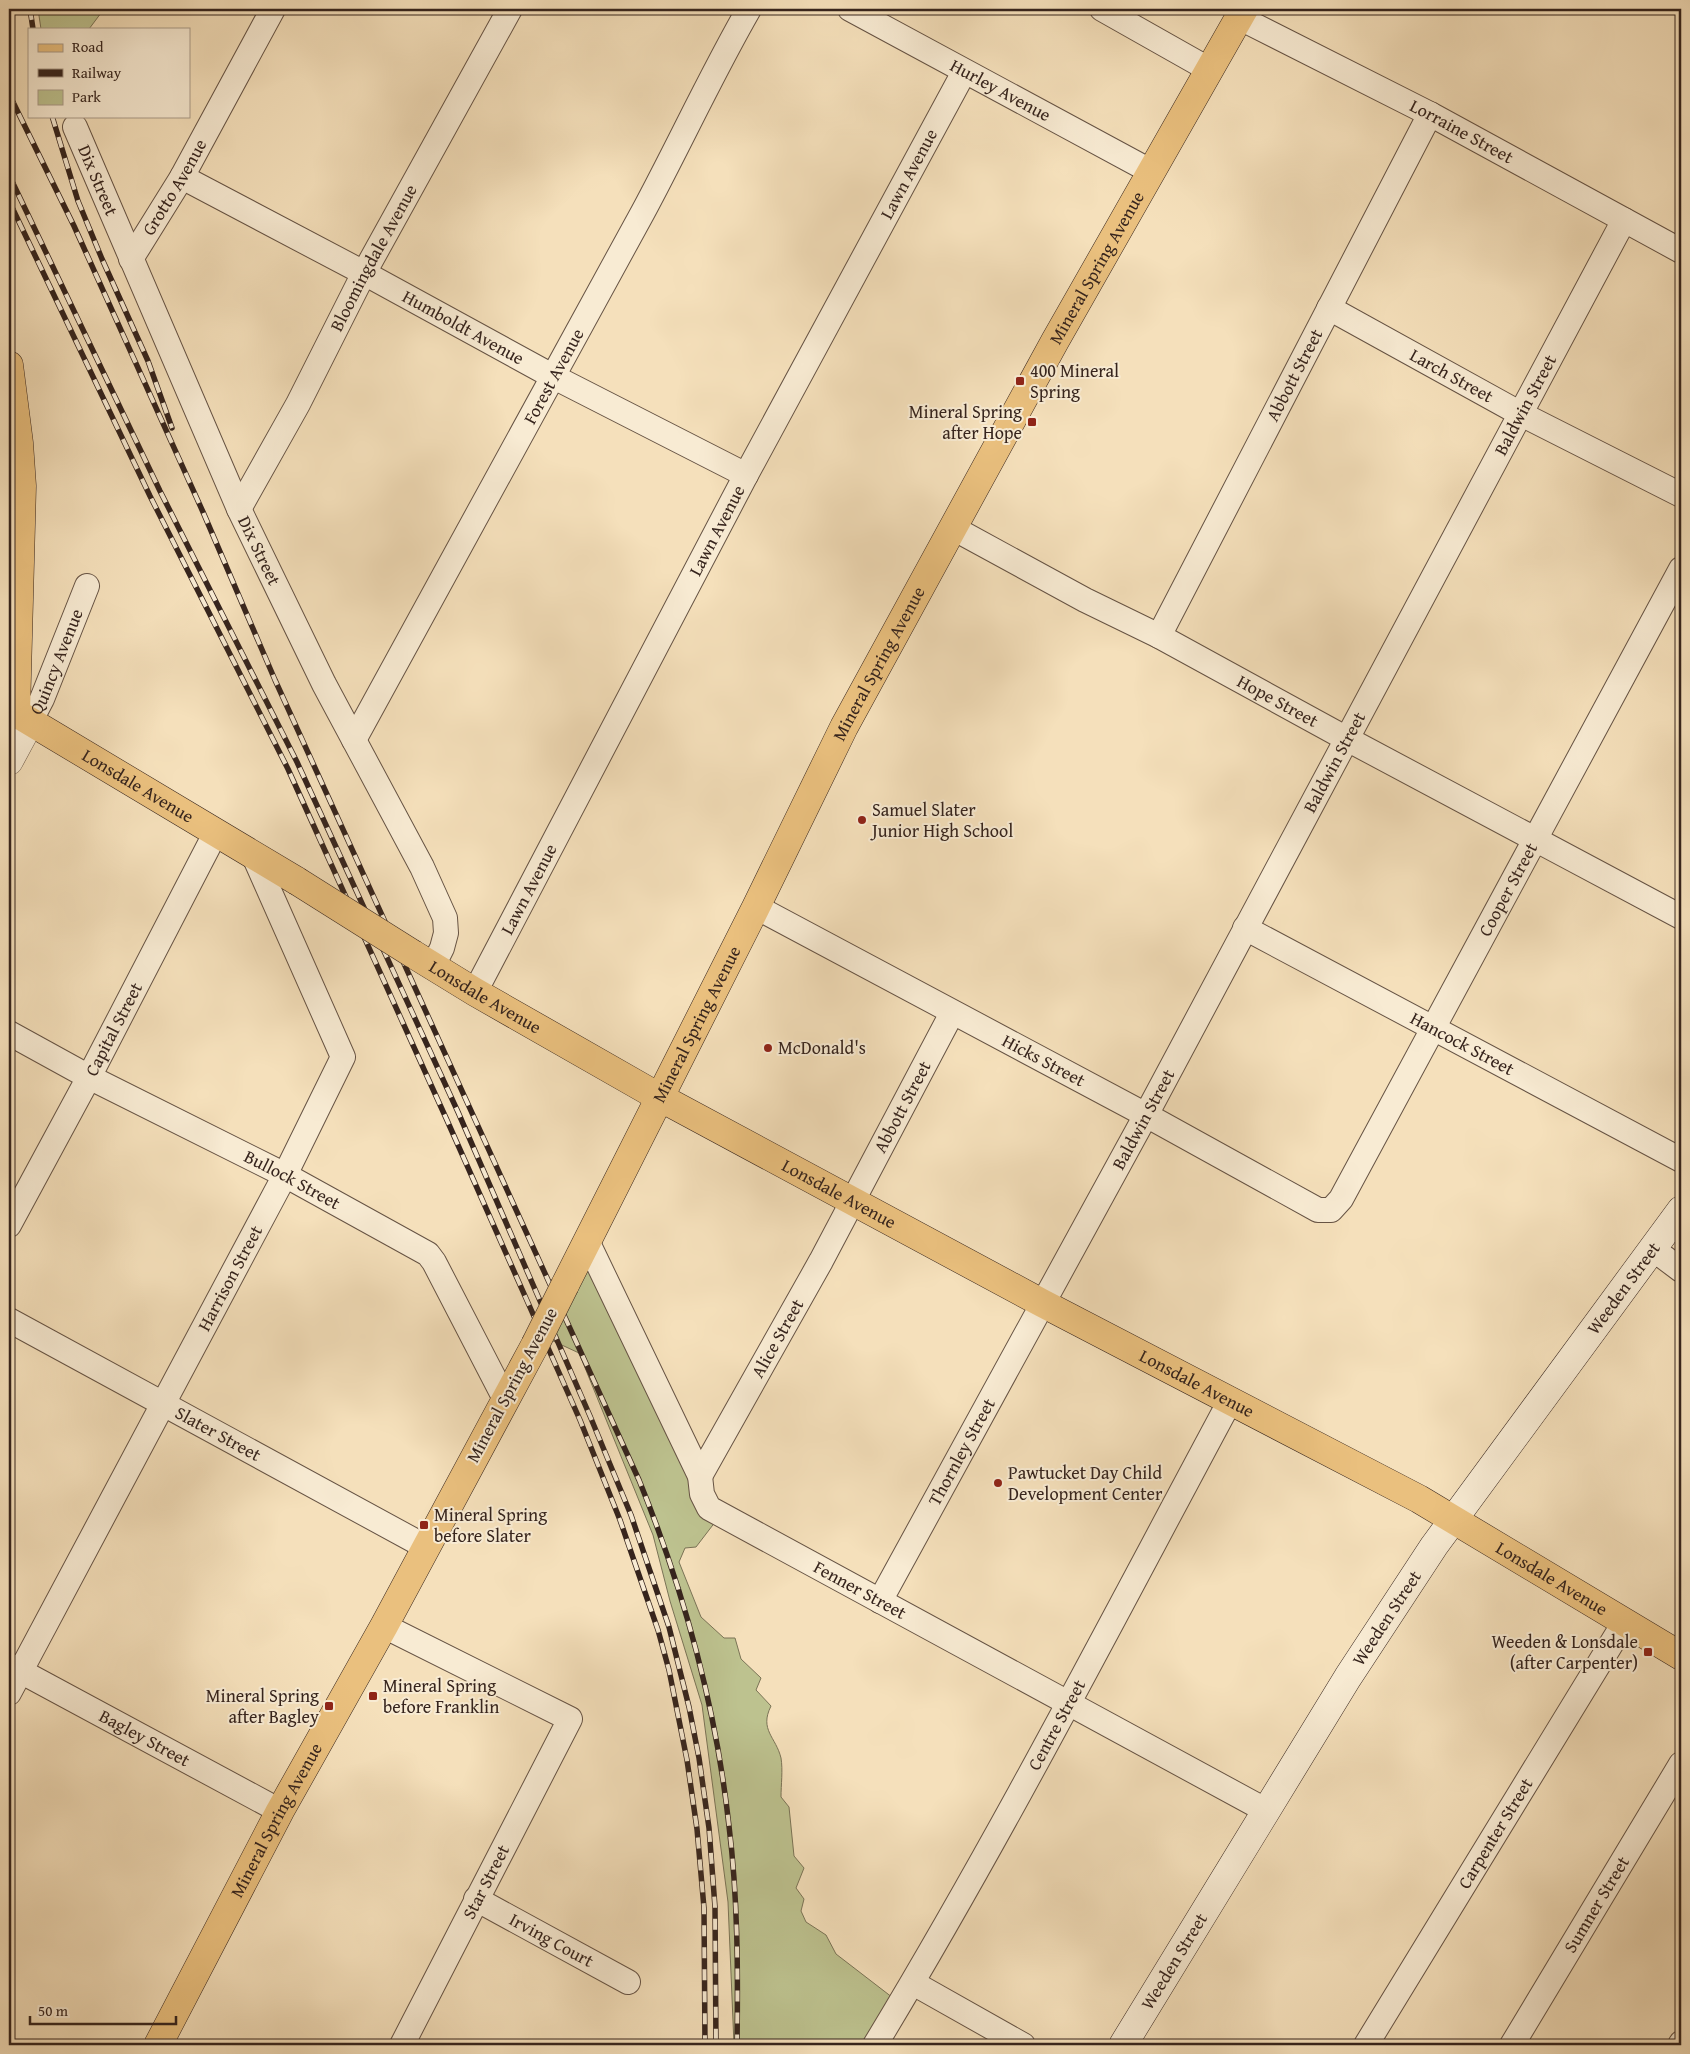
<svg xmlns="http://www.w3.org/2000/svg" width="1690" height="2054" font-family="'Gentium Book Plus',serif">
  <rect width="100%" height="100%" fill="#f5e0bb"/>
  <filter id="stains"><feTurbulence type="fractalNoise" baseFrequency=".004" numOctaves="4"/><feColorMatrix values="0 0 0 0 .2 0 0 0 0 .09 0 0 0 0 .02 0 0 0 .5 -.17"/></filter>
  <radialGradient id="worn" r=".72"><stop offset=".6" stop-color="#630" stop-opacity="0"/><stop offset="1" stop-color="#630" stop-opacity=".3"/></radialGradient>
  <g fill="#bdc28f" stroke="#7a7356">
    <path d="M38,9H104L89,29H41Z"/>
    <path d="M585,1243L719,1517L696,1547L685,1548L679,1562L701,1617L724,1638H735L741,1659L761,1678L756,1690L771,1706C759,1730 776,1737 781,1758C783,1770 781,1785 781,1797L789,1807L794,1856L804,1868L796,1888L804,1899L801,1911L806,1922L826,1935L836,1954L897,2001L873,2045H734L728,1902L702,1705L670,1601L653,1535L579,1353L538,1334Z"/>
  </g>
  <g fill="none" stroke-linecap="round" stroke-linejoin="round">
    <defs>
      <g id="minor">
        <path id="s1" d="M850,9L1152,172"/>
        <path d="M1102,9L1210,70"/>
        <path id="s2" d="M1240,18L1430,114L1681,251"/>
        <path id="s3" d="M75,127L239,509L324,684L422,867L445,918L446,933L442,948L433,966"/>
        <path id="s4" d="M182,177L364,273L554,377L746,475"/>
        <path id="s5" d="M131,259L182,177L273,9"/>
        <path id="s6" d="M1329,308L1521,414L1681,495"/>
        <path id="s7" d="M239,509L298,404L364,273L510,9"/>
        <path id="s8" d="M953,528L1085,600L1159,636L1347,739L1681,917"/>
        <path id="s9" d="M1159,636L1430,114"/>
        <path id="s10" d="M30,722L42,699L87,586"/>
        <path id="s11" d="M354,740C451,565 547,389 643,212C679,145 711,75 749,9"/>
        <path id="s12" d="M756,907L1146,1115L1318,1210H1331L1341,1199L1681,569"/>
        <path id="s13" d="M1245,928L1681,1160"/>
        <path id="s14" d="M475,992L746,475L964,72"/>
        <path id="s15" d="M9,1033L89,1077L285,1175L428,1254L434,1262L505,1399"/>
        <path id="s16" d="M9,1225L89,1077L216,832"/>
        <path id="s17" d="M588,1243L700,1476L702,1494L709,1508L1267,1811"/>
        <path d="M1653,1249L1681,1270"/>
        <path id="s18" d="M9,1320L426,1547"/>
        <path id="s19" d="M700,1476L821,1261L952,1013"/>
        <path id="s20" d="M880,1601L1146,1115L1624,220"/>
        <path d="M384,1626L570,1719L402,2045"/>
        <path id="s21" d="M9,1665L280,1811"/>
        <path id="s22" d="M9,1693L285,1175L343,1057L253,854"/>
        <path id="s23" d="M476,1899L628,1982"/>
        <path d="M913,1983L1023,2045"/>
        <path id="s24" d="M875,2045C1002,1835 1114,1617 1230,1401"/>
        <path id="s25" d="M1366,2045L1624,1623"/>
        <path id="s26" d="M1512,2045L1681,1764"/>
        <path d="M1680,2045L1681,2043"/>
      </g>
      <path id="tertiary" d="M9,761L30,722"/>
      <g id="secondary">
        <path id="s27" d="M1123,2045L1348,1677L1434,1546L1681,1210"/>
      </g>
      <g id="primary">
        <path id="s28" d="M16,713L297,881"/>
        <path id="s29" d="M413,954L475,992L659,1097L1042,1303L1419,1499L1681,1656"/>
        <path id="s30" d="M565,1285L756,907L844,727L1055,341L1244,9"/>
        <path id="s31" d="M158,2045L280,1811L384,1626L535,1345"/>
      </g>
      <path id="motorway" d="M9,365L19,443L22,486L16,713"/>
    </defs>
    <use href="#minor" stroke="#665344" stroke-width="26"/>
    <use href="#tertiary" stroke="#665344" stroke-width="29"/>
    <use href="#secondary" stroke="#36241d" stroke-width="29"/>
    <use href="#primary" stroke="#36241d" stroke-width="29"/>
    <use href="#motorway" stroke="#36241d" stroke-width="29"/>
    <use href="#minor" stroke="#f8ebd3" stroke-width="24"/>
    <use href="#tertiary" stroke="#f8ebd3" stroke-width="28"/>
    <use href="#secondary" stroke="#f8ebd3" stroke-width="28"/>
    <use href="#primary" stroke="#eac07e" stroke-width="28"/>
    <use href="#motorway" stroke="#eac07e" stroke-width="28"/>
    <defs>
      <g id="rail">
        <path d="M30,9L33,29"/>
        <path d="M9,94L74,226L203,512L275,680L639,1480C684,1591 716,1707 729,1826C738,1899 738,1972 737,2045"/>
        <path d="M52,116L78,201L102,259L148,361L172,428"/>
        <path d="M9,175L160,491L297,762L458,1112L590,1416L631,1515L669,1627L689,1707L699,1758L709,1828L715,1907L716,2045"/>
        <path d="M9,201L150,496L288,769L446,1118L580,1420L620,1520L658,1630L669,1670L687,1760L697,1829L704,1908L705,2045"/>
      </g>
    </defs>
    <use href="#rail" stroke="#36241d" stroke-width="5.5"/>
    <use href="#rail" stroke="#f8ebd3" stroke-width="4" stroke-dasharray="11" stroke-linecap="butt"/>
    <defs>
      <g id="primary-bridge">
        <path d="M297,881L413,954"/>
        <path d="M535,1345L565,1285"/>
      </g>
    </defs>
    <use href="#primary-bridge" stroke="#36241d" stroke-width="29" stroke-linecap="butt"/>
    <use href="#primary-bridge" stroke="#eac07e" stroke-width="28"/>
  </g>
  <g fill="#8f2418" stroke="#f8ebd3" stroke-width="2">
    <rect x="1015" y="376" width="10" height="10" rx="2.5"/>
    <rect x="1027" y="417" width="10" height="10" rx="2.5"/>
    <circle cx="862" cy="820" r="5"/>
    <circle cx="768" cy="1048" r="5"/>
    <circle cx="998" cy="1483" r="5"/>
    <rect x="419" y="1520" width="10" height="10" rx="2.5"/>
    <rect x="1643" y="1647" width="10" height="10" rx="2.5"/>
    <rect x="368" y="1691" width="10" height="10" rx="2.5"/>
    <rect x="324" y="1701" width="10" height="10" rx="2.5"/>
  </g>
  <g text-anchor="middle" stroke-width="4" stroke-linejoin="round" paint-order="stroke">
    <g font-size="18" fill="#36241d" stroke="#f8ebd3">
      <text dy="6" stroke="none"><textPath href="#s1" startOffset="171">Hurley Avenue</textPath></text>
      <text dy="6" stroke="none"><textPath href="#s2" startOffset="249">Lorraine Street</textPath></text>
      <text dy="6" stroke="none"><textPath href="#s14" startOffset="926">Lawn Avenue</textPath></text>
      <text dy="6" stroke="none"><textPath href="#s3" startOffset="58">Dix Street</textPath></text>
      <text dy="6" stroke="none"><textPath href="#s5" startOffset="84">Grotto Avenue</textPath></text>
      <text dy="6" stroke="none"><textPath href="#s7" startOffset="285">Bloomingdale Avenue</textPath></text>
      <text dy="6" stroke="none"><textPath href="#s30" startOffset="1148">Mineral Spring Avenue</textPath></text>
      <text dy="6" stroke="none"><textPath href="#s4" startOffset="319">Humboldt Avenue</textPath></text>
      <text dy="6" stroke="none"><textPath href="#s9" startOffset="294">Abbott Street</textPath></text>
      <text dy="6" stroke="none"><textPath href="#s6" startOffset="140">Larch Street</textPath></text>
      <text dy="6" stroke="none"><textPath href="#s11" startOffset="415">Forest Avenue</textPath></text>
      <text dy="6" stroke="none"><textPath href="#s20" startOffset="1359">Baldwin Street</textPath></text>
      <text dy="6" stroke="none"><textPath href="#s14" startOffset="521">Lawn Avenue</textPath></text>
      <text dy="6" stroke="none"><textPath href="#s3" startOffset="462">Dix Street</textPath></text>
      <text dy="6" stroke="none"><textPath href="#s10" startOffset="66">Quincy Avenue</textPath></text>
      <text dy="6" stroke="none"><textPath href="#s30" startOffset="696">Mineral Spring Avenue</textPath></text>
      <text dy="6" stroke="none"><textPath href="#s8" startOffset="368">Hope Street</textPath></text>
      <text dy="6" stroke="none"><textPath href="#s20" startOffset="954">Baldwin Street</textPath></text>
      <text dy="6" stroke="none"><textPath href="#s28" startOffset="142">Lonsdale Avenue</textPath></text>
      <text dy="6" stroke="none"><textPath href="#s14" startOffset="116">Lawn Avenue</textPath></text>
      <text dy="6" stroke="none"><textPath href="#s12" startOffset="1018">Cooper Street</textPath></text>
      <text dy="6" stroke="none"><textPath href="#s29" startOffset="84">Lonsdale Avenue</textPath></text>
      <text dy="6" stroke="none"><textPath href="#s30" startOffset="292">Mineral Spring Avenue</textPath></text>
      <text dy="6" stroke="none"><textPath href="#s16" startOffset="222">Capital Street</textPath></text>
      <text dy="6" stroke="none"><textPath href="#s13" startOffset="246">Hancock Street</textPath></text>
      <text dy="6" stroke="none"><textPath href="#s12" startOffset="326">Hicks Street</textPath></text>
      <text dy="6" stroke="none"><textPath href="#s19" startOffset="421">Abbott Street</textPath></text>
      <text dy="6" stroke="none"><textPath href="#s20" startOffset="549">Baldwin Street</textPath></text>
      <text dy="6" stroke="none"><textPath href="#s15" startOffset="319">Bullock Street</textPath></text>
      <text dy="6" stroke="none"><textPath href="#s29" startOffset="489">Lonsdale Avenue</textPath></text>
      <text dy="6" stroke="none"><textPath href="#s22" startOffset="470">Harrison Street</textPath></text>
      <text dy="6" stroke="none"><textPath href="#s27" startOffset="908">Weeden Street</textPath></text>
      <text dy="6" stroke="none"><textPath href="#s19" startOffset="158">Alice Street</textPath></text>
      <text dy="6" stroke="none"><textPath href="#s29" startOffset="894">Lonsdale Avenue</textPath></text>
      <text transform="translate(512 1385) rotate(-62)" y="6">Mineral Spring Avenue</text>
      <text dy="6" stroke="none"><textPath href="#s18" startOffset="238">Slater Street</textPath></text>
      <text dy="6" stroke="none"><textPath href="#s20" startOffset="170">Thornley Street</textPath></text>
      <text dy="6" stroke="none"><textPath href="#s29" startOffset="1299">Lonsdale Avenue</textPath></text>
      <text dy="6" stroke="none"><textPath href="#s17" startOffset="464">Fenner Street</textPath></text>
      <text dy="6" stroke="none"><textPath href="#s27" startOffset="502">Weeden Street</textPath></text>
      <text dy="6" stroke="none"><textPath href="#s24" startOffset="368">Centre Street</textPath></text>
      <text dy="6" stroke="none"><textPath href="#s21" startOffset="154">Bagley Street</textPath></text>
      <text dy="6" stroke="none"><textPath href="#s31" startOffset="254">Mineral Spring Avenue</textPath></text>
      <text dy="6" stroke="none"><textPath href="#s25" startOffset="248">Carpenter Street</textPath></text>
      <text transform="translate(486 1882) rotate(-63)" y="6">Star Street</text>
      <text dy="6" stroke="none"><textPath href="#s26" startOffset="164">Sumner Street</textPath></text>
      <text dy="6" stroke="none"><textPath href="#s23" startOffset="86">Irving Court</textPath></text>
      <text dy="6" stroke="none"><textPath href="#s27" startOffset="98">Weeden Street</textPath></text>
    </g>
    <g font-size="18" fill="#36241d" stroke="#f8ebd3" text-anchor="start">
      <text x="1030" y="377">400 Mineral<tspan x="1030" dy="21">Spring</tspan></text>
      <text x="1022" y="418" text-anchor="end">Mineral Spring<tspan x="1022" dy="21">after Hope</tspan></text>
      <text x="872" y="816">Samuel Slater<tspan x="872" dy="21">Junior High School</tspan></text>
      <text x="778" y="1054">McDonald's</text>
      <text x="1008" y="1479">Pawtucket Day Child<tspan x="1008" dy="21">Development Center</tspan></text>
      <text x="434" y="1521">Mineral Spring<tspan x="434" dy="21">before Slater</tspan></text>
      <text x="1638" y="1648" text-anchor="end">Weeden &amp; Lonsdale<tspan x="1638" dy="21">(after Carpenter)</tspan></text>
      <text x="383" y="1692">Mineral Spring<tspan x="383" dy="21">before Franklin</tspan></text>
      <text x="319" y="1702" text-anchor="end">Mineral Spring<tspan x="319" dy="21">after Bagley</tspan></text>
    </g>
  </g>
  <rect width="1690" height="2054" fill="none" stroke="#f5e0bb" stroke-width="30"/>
  <rect x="10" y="10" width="1670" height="2034" fill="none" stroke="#36241d" stroke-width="2.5"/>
  <rect x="15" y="15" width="1660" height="2024" fill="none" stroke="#36241d"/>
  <rect x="28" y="28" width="162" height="90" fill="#f8ebd3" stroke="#aa9b8a"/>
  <rect x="38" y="44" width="25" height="8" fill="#eac07e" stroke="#aa9b8a"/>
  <text x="72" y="52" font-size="15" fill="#36241d">Road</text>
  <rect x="38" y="69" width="25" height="8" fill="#36241d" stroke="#aa9b8a"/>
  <text x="72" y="78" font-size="15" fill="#36241d">Railway</text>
  <rect x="38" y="90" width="25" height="15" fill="#bdc28f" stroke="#aa9b8a"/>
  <text x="72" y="102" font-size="15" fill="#36241d">Park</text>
  <path d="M30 2016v8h146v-8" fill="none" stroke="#36241d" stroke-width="2.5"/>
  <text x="38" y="2016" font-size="15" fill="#36241d" stroke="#f8ebd3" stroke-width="4" paint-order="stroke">50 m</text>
  <rect width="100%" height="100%" filter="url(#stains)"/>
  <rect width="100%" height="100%" fill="url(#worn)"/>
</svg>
